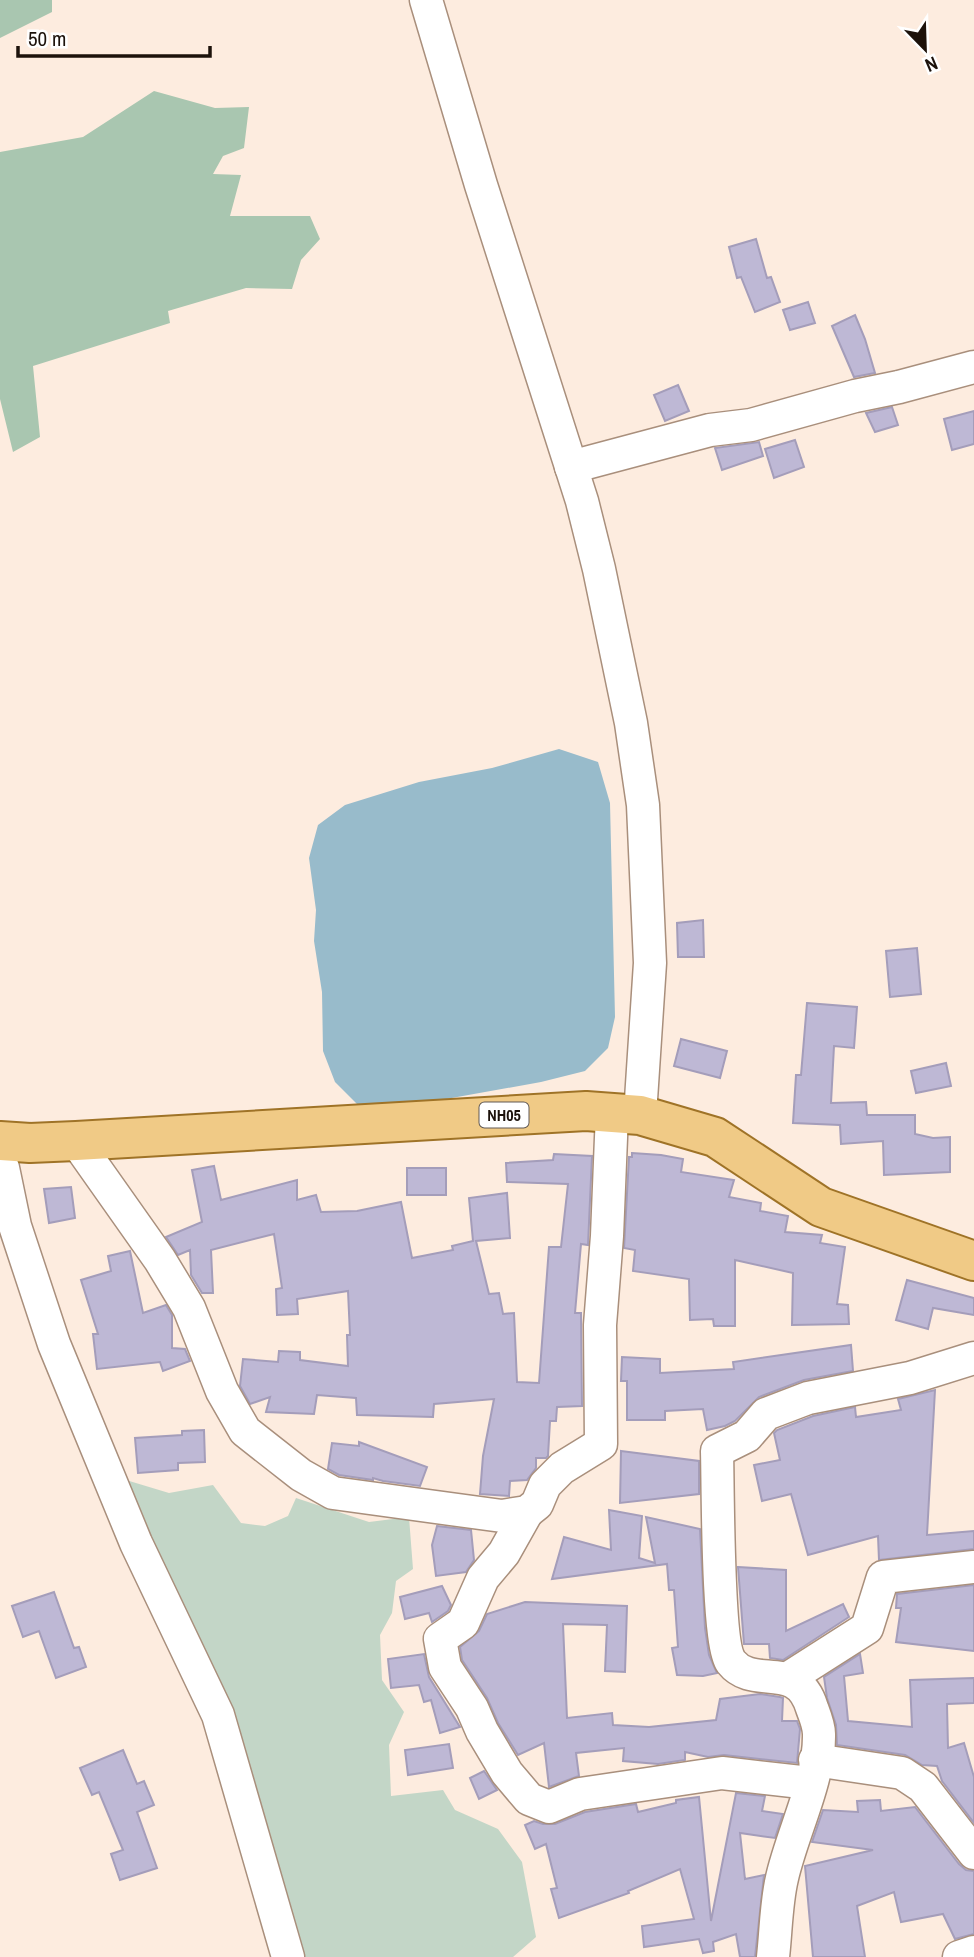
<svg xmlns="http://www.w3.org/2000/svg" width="974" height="1957" font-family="'Archivo Narrow',sans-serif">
  <rect width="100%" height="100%" fill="#fdecdf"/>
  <path fill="#c3d6c7" d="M126,1480L169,1493L213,1485L241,1523L265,1526L288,1516L296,1498L369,1522L409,1517L413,1569L396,1581L392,1613L380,1635L382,1680L404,1712L389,1745L391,1796L443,1790L455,1810L498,1829L522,1862L536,1937L513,1957H301L227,1706Z"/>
  <g fill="#a9c6b0">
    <path d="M0,0H52V12L0,38Z"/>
    <path d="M154,91L215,108L249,107L244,148L223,156L213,174L241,175L230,216H310L320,239L301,260L292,289L246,288L168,311L170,323L33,366L40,437L13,452L0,399V152L83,137Z"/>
  </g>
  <path fill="#98bbcb" d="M559,749L598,762L610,803L615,1017L608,1048L585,1071L541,1082L396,1108L358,1105L335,1082L323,1051L322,992L314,941L316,910L309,858L318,825L345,805L419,782L492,768Z"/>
  <g fill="#beb8d5" stroke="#a49dba" stroke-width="2">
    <path d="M756,239L767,278L771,277L780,302L755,312L741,277L737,278L729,247Z"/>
    <path d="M808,302L815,323L790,330L783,310Z"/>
    <path d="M855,315L865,339L875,373L854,377L832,326Z"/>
    <path d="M678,385L689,411L665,421L654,395Z"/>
    <path d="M892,407L898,425L875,432L866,413Z"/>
    <path d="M974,411V444L952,450L944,419Z"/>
    <path d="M795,440L804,467L774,478L765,449Z"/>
    <path d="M759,442L763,456L722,470L715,448Z"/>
    <path d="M703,920L704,957H678L677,923Z"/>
    <path d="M917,948L921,994L890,997L886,951Z"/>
    <path d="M807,1003L857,1007L854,1048L834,1046L831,1103L866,1102L867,1115H915V1134L933,1138L950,1137V1172L884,1175L883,1141L841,1144L840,1125L793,1123L796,1075H801Z"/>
    <path d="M681,1039L727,1051L720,1078L674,1066Z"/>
    <path d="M946,1063L951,1086L916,1093L911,1071Z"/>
    <path d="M632,1153L661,1155L683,1159L681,1172L734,1180L729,1197L761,1203L760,1211L788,1216L785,1232L822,1235L820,1243L845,1247L837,1304L848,1305L849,1324L792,1325L793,1273L735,1260V1326H714L713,1319L690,1320L689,1279L633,1271L635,1250L624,1248L629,1157H632Z"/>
    <path d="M554,1154L592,1156L588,1245L581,1244L575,1313H581L582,1406L557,1407L556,1421H550L548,1456L546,1458H536V1468L527,1480L510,1481L509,1496L480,1494L483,1456L494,1399L434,1404L433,1417L357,1415L356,1398L317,1395L314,1414L266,1412L270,1397L250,1404L240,1386L243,1359L278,1362L279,1351L300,1352V1360L348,1366L347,1335H350L348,1291L297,1299L298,1314L277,1315L276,1289L282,1288L274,1234L211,1250L213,1293H202L191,1275L190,1250L178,1255L166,1237L202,1222L192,1170L214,1166L221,1200L297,1180V1200L316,1195L321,1212L357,1211L401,1202L412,1258L453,1250L452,1246L473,1241L469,1198L507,1193L510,1238L476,1241L489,1294L499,1293L503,1314L514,1313L517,1382L539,1383L549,1247H561L568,1184L507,1182L506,1163L553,1160Z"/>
    <rect x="407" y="1168" width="39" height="27"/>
    <path d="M71,1187L75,1218L49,1223L44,1189Z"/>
    <path d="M130,1251L143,1313L166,1305L172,1315V1348L185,1349L190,1361L163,1371L160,1362L97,1369L93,1334H98L81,1280L111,1271L108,1256Z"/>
    <path d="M907,1280L974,1298V1315L933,1308L928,1329L896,1320Z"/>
    <path d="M851,1345L853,1371L804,1380L759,1397L735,1421L725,1426L707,1430L703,1409L665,1411V1420H627V1381H621L622,1357L660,1359V1373L734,1369L733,1362Z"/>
    <path d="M935,1390L927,1535L974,1531V1549L879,1560L878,1536L808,1555L791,1494L762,1501L754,1465L780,1460L774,1433L777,1430L813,1416L855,1407L856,1417L901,1410L898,1399Z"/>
    <path d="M204,1430L205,1462L178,1463V1470L138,1473L135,1438L182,1435V1431Z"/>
    <path d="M359,1442L427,1467L420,1486L383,1481L373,1478V1480L339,1475L328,1469L332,1443L359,1446Z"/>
    <path d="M621,1451L699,1461V1494L620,1503Z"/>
    <path d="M609,1510L642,1516L639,1558L655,1563L646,1517L700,1529L705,1628L709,1655L717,1673L703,1676L677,1675L672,1648L678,1647L674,1590H669L667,1564L552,1579L564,1537L611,1550Z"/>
    <path d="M437,1526L471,1530L474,1560L466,1572L436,1576L432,1545Z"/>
    <path d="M738,1567L786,1570V1631L843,1604L849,1617L783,1660L770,1658L769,1644H744Z"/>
    <path d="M974,1585V1651L896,1642L901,1608H896L897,1594Z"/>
    <path d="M442,1586L451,1605L448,1611L432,1622L429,1613L405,1619L400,1597Z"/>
    <path d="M54,1592L74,1648L79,1647L86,1667L56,1678L39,1631L23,1637L12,1606Z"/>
    <path d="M525,1602L627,1606L625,1672L605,1671L607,1625L563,1624L567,1718L612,1713L613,1725L649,1727L716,1720L720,1699L760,1694L780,1697L783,1698L782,1721H797L800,1729L797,1763L724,1755L708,1757L685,1752V1760L658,1764L623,1761L624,1748L576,1753L579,1776L549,1787L544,1743L518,1755L498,1723L487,1698L462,1660L460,1647L479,1631L487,1614Z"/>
    <path d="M424,1654L429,1677L460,1727L440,1733L431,1700L424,1702L419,1685L391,1688L388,1659Z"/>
    <path d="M860,1654L863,1673L844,1676L848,1721L912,1727L910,1680L974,1678V1703L947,1704L948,1748L964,1743L974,1777V1823L942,1781L937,1766L922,1765L905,1755L837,1745L836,1725L827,1698L824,1677Z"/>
    <path d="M449,1744L453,1768L408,1775L405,1750Z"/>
    <path d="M123,1750L137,1784L144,1781L154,1805L137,1812L157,1868L120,1880L111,1854L123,1850L99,1792L92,1795L80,1768Z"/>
    <path d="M484,1771L497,1790L479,1799L470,1778Z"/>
    <path d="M736,1793L765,1796L762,1811L783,1814L775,1838L740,1833L745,1879L764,1875L755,1957H740L736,1934L713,1942L714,1951L703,1953L699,1939L644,1947L642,1926L694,1919L680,1869L628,1891L629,1893L559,1918L551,1889L557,1888L546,1844L535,1849L525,1825L534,1821L543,1824H555L585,1812L636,1804L638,1812L676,1803V1800L699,1797L711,1921Z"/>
    <path d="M880,1800L881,1811L915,1807L959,1864L966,1870L974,1871V1934L955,1939L943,1914L901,1922L894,1892L857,1906L865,1957H813L805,1866L873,1850L812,1842L823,1810L858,1812L857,1801Z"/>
  </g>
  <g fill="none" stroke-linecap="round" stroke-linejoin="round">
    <defs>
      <g id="minor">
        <path d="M426,0L481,185L582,501L599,569L631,723L643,805L650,963L640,1115"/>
        <path d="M571,467L710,430L751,425L855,396L899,387L974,367"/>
        <path d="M76,1141L160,1260L189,1308L222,1391L245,1431L301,1475L333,1493L502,1516L527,1512L537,1504L545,1485L562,1468L601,1444L600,1325L607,1236L612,1113"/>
        <path d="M0,1162L3,1168L15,1226L54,1344L136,1543L218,1715L288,1957"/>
        <path d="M527,1512L504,1553L483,1578L463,1623L440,1639L445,1667L472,1708L482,1731L507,1773L529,1799L549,1807L580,1794L722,1773L810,1783"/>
        <path d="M787,1679L867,1628L883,1577L974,1567"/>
        <path d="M815,1760L902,1773L923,1787L974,1853"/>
        <path d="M773,1957C776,1931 776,1903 782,1878C792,1833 820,1780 819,1734C819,1726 815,1716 812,1708C797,1658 754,1691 731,1662C717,1643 718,1484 717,1451L747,1436L766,1414L808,1398L910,1378L974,1358"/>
        <path d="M959,1957L974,1952"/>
      </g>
      <path id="primary" d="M0,1141L30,1143L76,1141L586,1111L640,1115L715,1137L821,1207L974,1261"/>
    </defs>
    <use href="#minor" stroke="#a98f7c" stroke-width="35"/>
    <use href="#primary" stroke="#9f7327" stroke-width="42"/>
    <use href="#minor" stroke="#fff" stroke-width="32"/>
    <use href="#primary" stroke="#f0ca86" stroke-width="38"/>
  </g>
  <g text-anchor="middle" stroke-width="6" stroke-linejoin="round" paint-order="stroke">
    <rect fill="#fff" stroke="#605954" stroke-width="2" x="479.5" y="1102.5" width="49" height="25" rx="5"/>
    <g font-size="16" font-weight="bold" fill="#1c120b">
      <text x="504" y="1121">NH05</text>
    </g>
  </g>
  <g transform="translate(925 49) rotate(157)" stroke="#ffffff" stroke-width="5" paint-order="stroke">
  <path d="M0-5L12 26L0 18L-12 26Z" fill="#1c120b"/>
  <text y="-10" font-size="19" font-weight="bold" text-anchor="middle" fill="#1c120b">N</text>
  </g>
  <path d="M18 46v10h192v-10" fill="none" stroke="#1c120b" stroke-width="3.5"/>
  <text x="28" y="46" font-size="21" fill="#1c120b" stroke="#ffffff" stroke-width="5" paint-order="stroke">50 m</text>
</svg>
